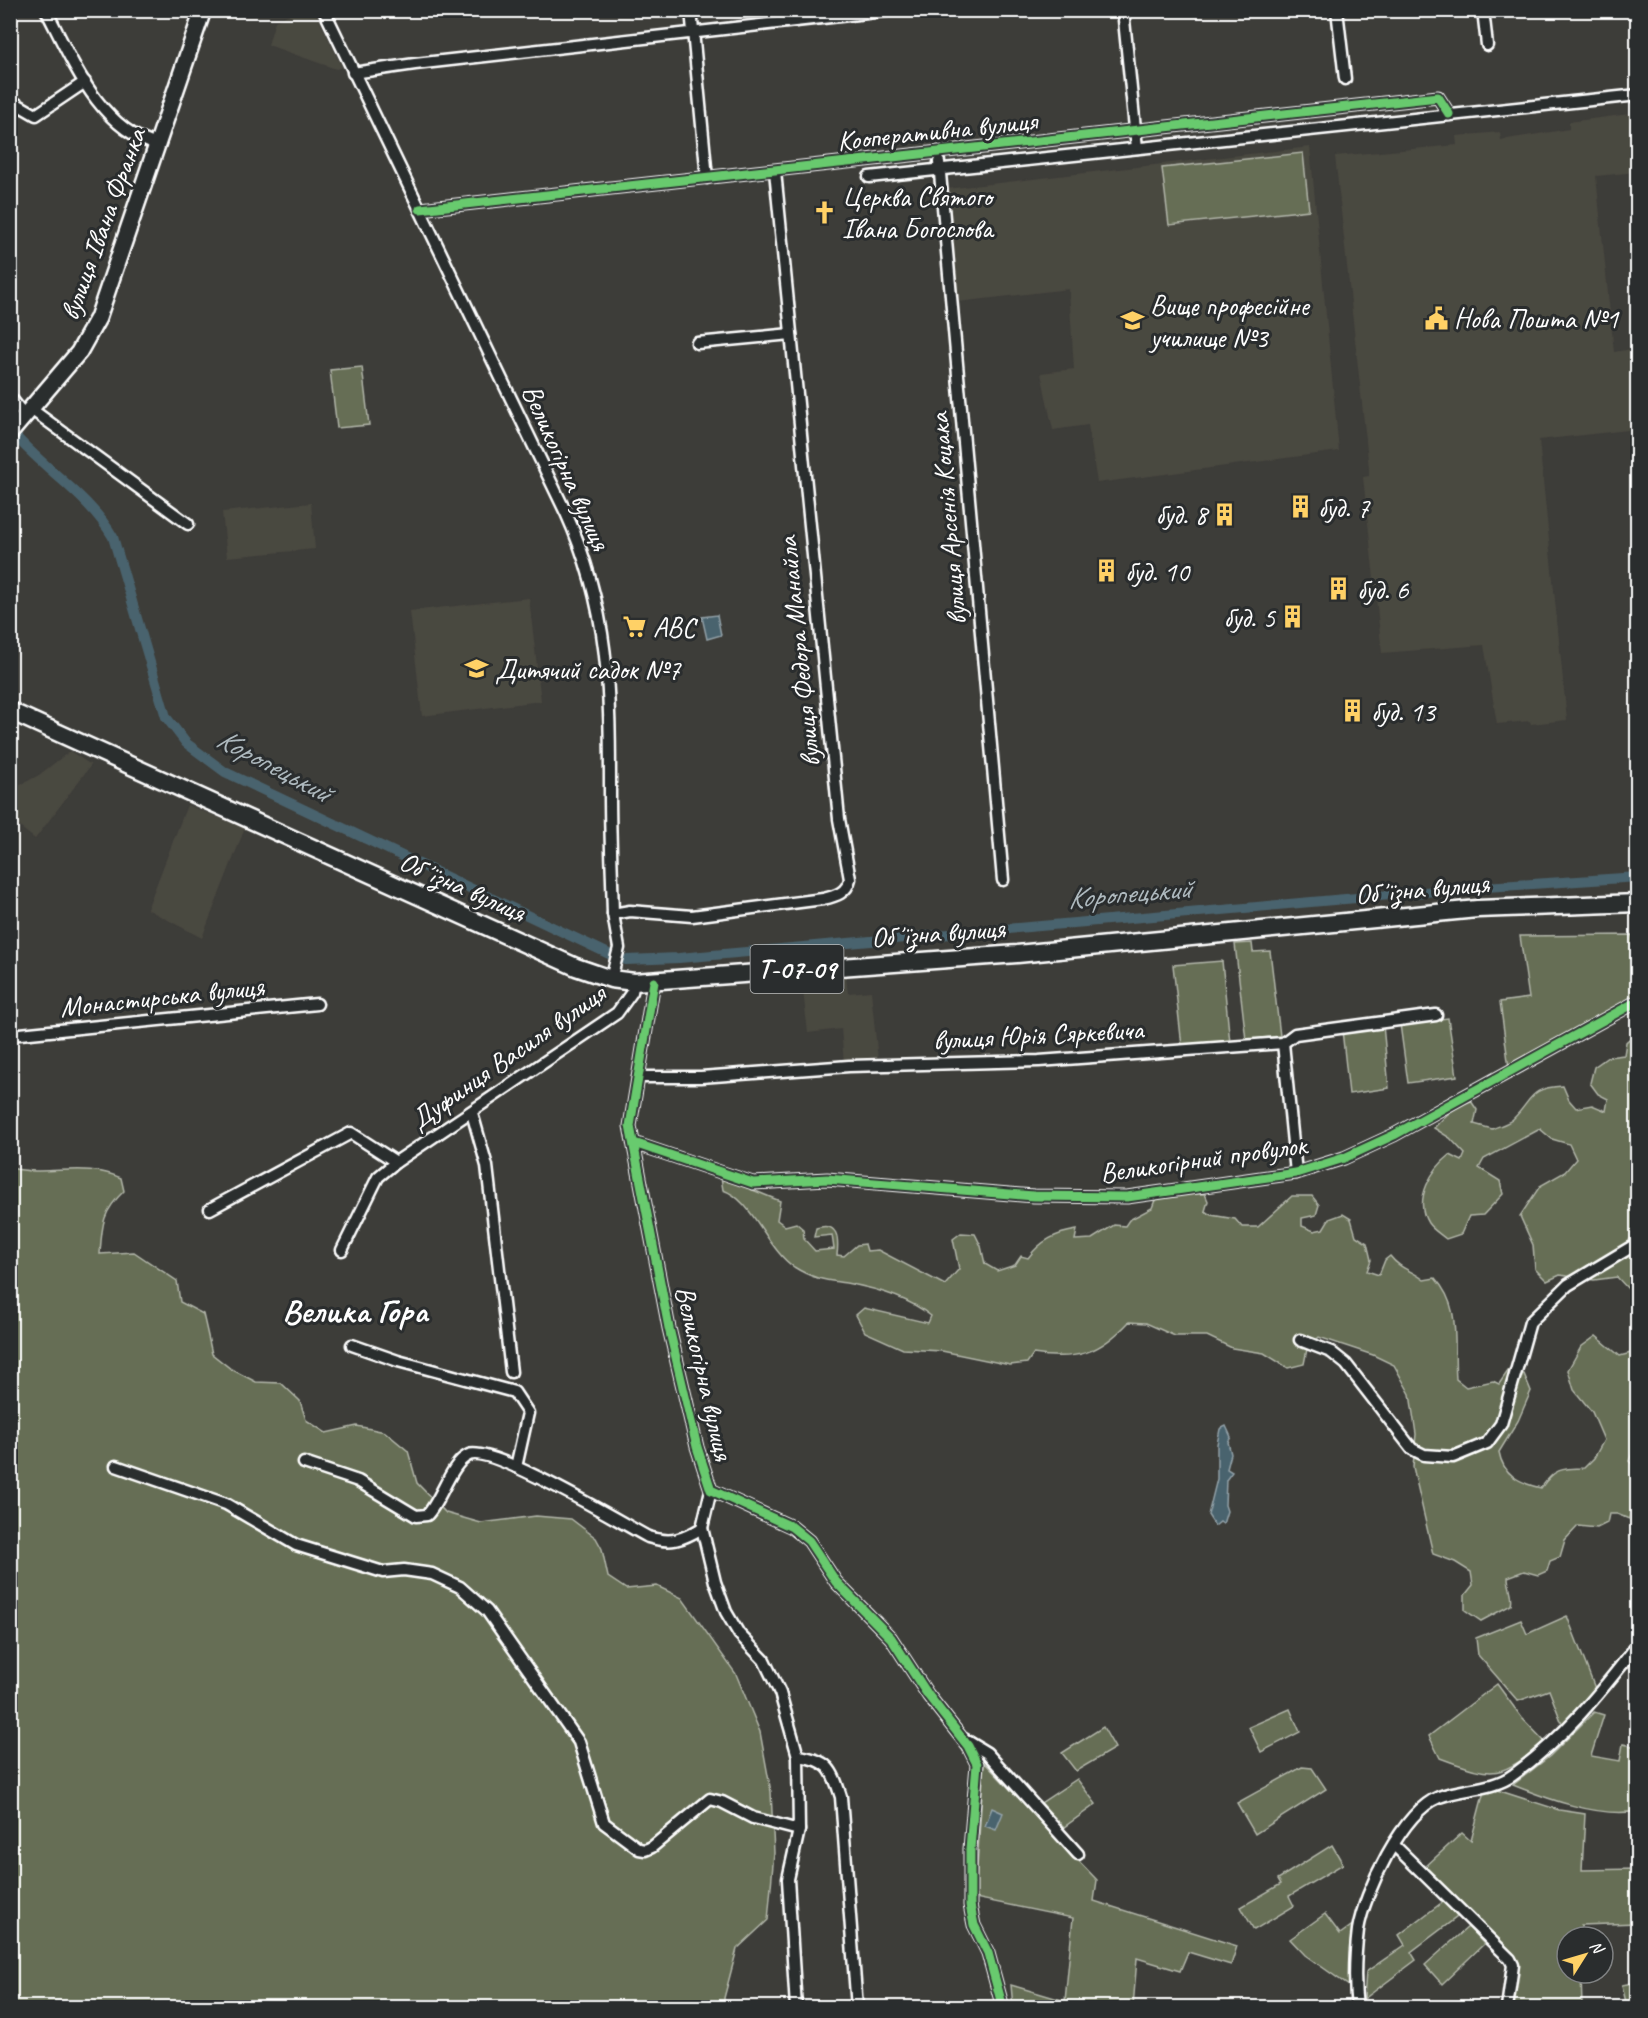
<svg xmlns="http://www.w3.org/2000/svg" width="1648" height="2018" font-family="Caveat,sans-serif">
  <rect width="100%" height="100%" fill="#3d3d39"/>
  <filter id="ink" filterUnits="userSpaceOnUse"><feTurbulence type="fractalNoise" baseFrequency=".0167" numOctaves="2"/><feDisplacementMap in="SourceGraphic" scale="12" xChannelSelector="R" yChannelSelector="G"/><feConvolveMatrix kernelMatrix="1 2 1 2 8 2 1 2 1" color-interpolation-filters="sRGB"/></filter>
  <g filter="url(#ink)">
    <g fill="#4a4840">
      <path d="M299,10L315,11L342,67L336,69L268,45L275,21Z"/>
      <path d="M1637,113V172L1596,176L1614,352L1637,348V429L1539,440L1567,720L1531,724L1530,721L1497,724L1484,645L1382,653L1363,477L1369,476V468L1335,156L1457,145L1456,136L1500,132L1501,140L1569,129V122Z"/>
      <path d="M1310,147L1339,451L1097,483L1088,425L1053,430L1041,373L1074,369L1069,289L958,302L946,189Z"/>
      <path d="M311,503L315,549L227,557L222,512Z"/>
      <path d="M529,598L541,701L422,716L410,611Z"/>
      <path d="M70,751L91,765L35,839L11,820V790L39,775Z"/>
      <path d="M187,805L245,828L202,938L147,909Z"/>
      <path d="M846,977L848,993L871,991L878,1060L844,1063L841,1029L808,1033L802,982Z"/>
    </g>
    <g fill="#666e54" stroke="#b2b6aa" stroke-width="1.5">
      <path d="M1303,153L1309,210L1169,225L1162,168Z"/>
      <path d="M362,367L369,425L337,428L330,370Z"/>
      <path d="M1632,935L1637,957V997L1509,1068L1500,1002L1529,998L1520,936Z"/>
      <path d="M1252,943L1253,952L1270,951L1280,1036L1246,1040L1235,944Z"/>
      <path d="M1222,961L1230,1043L1182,1046L1173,965Z"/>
      <path d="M1448,1018L1457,1076L1408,1083L1400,1024Z"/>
      <path d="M1383,1025L1389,1088L1349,1094L1342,1030Z"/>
      <path d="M1637,1032V1310L1633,1304L1630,1291L1617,1277L1594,1280L1560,1275L1547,1281L1535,1269L1533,1245L1520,1216L1540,1186L1565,1172L1576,1159L1569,1144L1552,1139L1540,1129L1484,1159L1479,1168L1500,1181L1503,1194L1483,1215L1469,1216L1461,1234L1446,1239C1440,1234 1432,1229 1428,1223C1413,1199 1432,1169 1450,1155L1462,1161L1465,1154L1450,1138L1434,1128C1446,1115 1455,1106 1471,1101L1477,1110L1474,1124L1492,1129C1498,1126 1508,1124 1513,1119C1534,1098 1528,1088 1563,1086L1569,1100L1576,1108L1592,1105L1606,1111L1608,1099L1598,1094L1590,1083L1594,1067L1608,1057L1624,1055L1626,1042Z"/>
      <path d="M11,1168C48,1177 85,1161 121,1178L124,1191C102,1212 102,1225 100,1254L134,1252L177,1281L180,1302L203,1314L212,1354L231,1369L256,1382L281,1383L300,1401L306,1420L326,1433L357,1426L385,1432L408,1451L417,1483L446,1513L481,1523L536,1516L571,1519L596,1538L602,1549L608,1577L626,1589L657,1586L682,1598L736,1674L760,1732L771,1792L774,1853L768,1920L737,1949L724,1998L725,2007L11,2008Z"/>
      <path d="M721,1177L780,1201L777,1220L785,1226L796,1223L803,1229L804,1239L815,1251L834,1249L832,1235L814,1237L816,1228C838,1221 839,1238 837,1255L844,1256L857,1245L865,1244L867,1251L878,1250L945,1285L959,1269L953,1239L961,1233L975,1234L981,1246L985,1264L997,1271L1015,1265L1021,1256L1028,1258C1041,1240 1057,1233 1077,1230L1075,1240L1092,1239L1114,1225L1125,1226L1129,1220L1152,1208L1155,1200L1184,1193L1205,1194L1208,1201L1205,1211L1211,1215L1235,1219L1242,1227H1258L1292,1196H1312L1319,1205L1316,1215L1302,1218V1226L1314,1231L1323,1229L1329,1219L1343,1214L1351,1219L1356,1236L1367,1243L1371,1260L1367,1271L1379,1275L1385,1260L1390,1256C1400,1269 1411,1270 1424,1280L1435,1278C1462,1308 1453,1342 1456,1379L1466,1387L1493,1381L1499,1384L1508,1371L1524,1374L1531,1391L1518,1421L1499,1452C1503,1475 1520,1483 1541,1488C1554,1469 1561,1468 1584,1468L1594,1458L1604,1440L1592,1412L1574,1390L1568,1370L1581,1347L1596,1336L1620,1356L1631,1353L1637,1347V1442L1629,1461L1637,1469V1501L1633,1500L1629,1519L1617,1514H1609L1607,1523L1597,1528L1578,1526L1565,1540L1560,1557L1550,1561L1547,1571L1538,1575L1524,1571L1508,1577C1508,1587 1514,1595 1511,1605L1481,1621L1465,1610V1595L1473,1585L1471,1572L1455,1562L1433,1554L1413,1467L1416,1434L1410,1394L1394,1365L1373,1355L1319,1337L1307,1349L1304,1364L1288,1368L1264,1353L1232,1348L1207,1336H1175L1146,1323L1129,1322C1099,1354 1076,1361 1033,1354L1027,1363L1010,1365L942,1351L903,1349L865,1332L856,1315L864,1308L928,1323L931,1316C909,1298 874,1288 846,1283C825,1280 813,1279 794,1267C767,1249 752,1199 723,1190Z"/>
      <path d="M1567,1616L1596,1691L1563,1726L1549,1690L1518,1701L1478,1655L1476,1638L1521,1620L1527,1634Z"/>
      <path d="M1497,1684L1522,1718L1545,1742C1497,1780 1496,1778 1440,1758L1429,1736Z"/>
      <path d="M1290,1709L1300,1732L1261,1752L1249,1727Z"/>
      <path d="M1594,1712L1604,1715L1591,1756L1620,1761L1623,1744L1637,1747V1811C1599,1818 1548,1799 1513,1785L1550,1756Z"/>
      <path d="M1103,1727L1115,1748L1076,1771L1062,1753Z"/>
      <path d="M984,1762L1097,1880L1094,1901L1237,1946L1231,1965L1188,1952L1180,1971L1137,1958L1133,2007H1013L1011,1985L1065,2001L1073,1918L975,1898Z"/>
      <path d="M1302,1767L1312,1768L1326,1789L1255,1834L1237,1803Z"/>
      <path d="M1077,1779L1096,1804L1064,1827L1041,1803Z"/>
      <path d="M1494,1789L1559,1810L1585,1814L1582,1870L1637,1869V1923L1581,1925L1580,1937H1567V1973H1581L1582,2007H1510L1517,1963L1424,1868L1462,1833L1471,1841L1484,1791Z"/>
      <path d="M1332,1845L1343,1864L1289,1896L1294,1906L1254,1930L1241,1907L1281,1884L1278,1879Z"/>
      <path d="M1444,1901L1457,1917L1411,1952L1416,1960L1364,1999L1366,1972L1405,1945L1399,1935Z"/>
      <path d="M1325,1914L1340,1934L1354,1924L1352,1988L1305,1955L1290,1939Z"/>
      <path d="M1468,1927L1484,1944L1442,1984L1425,1965Z"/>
      <path d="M1637,1982V2007H1627L1622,1985Z"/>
    </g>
    <g fill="#4a636e" stroke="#92a1a8" stroke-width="1.5">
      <path d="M717,615L721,635L707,639L702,617Z"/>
      <path d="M1226,1426L1231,1437L1228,1442L1231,1454L1227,1469L1232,1472L1226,1480L1225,1505L1227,1511L1223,1524L1220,1522L1215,1526L1208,1515L1217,1479V1444L1220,1429Z"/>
      <path d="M992,1808L1003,1813L996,1830L985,1826Z"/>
    </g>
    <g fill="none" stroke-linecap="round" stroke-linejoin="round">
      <g stroke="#4a636e" stroke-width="10">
        <path d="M10,430C42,468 89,495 113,537L166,717L186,743L225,772L609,954"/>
        <path d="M626,960L679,958L1470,888L1638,877"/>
      </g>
      <defs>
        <g id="street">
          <path d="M46,10C72,60 99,129 158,145"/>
          <path d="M324,10L566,513C610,610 610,691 610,795C610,835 612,874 613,914L619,948L611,979"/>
          <path d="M691,10L707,178"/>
          <path d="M1123,10L1137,148"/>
          <path d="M1337,10L1345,79"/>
          <path d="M1483,10L1487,45"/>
          <path d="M353,73L415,64L893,10"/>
          <path d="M10,100L36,115L85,82"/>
          <path d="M939,162L1003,880"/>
          <path d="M869,177L1638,95"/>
          <path d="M420,209L1438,97L1449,114"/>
          <path d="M697,343L791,334"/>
          <path d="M10,397L25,416"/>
          <path d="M31,409L188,524"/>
          <path d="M613,914L630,911L692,916L823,899C836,896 847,893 850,879L839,819L775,171"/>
          <path d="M654,982L630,1126L669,1328L697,1447L711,1490L792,1527L809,1541L836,1582L891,1638L928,1695L968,1746L977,1764L970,1849V1905L974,1925L988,1953L1003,2008"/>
          <path d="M10,1035L317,1004"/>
          <path d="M1283,1043L1296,1173"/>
          <path d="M638,1077H701L849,1066L1039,1061L1283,1043L1295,1034L1436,1015"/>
          <path d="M472,1113L487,1166L511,1372"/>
          <path d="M634,1143L753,1183L827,1179L1034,1196L1127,1197L1296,1173L1344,1158L1394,1135L1638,1001"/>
          <path d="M210,1209L351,1133L396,1162"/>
          <path d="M342,1250L378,1177L396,1162L617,1013L632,992L634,982"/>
          <path d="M1300,1340L1331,1352L1346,1364L1412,1449L1424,1455L1453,1457L1487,1443L1501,1424L1530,1322L1568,1285L1638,1243"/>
          <path d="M352,1345L398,1361L514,1392L528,1413L516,1467"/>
          <path d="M304,1463L358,1481L416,1516L427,1515C441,1501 451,1462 469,1455C492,1445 620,1522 648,1537C671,1544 682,1540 702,1528"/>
          <path d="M116,1466L226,1504L296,1545L383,1572L404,1570L432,1574L460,1587L487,1611L579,1742L604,1823L639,1849L645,1850L652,1847L710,1799L722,1802L753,1818L799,1830"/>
          <path d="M711,1490L702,1528L715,1582L726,1612L739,1634L764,1660L780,1693L798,1756L799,1830L788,1879L796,2008"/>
          <path d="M964,1739L987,1753L1078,1854"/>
          <path d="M798,1756C828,1760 832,1768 841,1797L857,2008"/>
          <path d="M1394,1845L1510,1959L1513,1965L1507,2008"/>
          <path d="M1357,2008C1354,1983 1355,1955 1358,1930C1364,1893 1402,1812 1439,1797C1462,1788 1493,1790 1513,1775C1562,1740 1601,1692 1638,1644"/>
        </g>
        <path id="secondary" d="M10,433L79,352L98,318L203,10"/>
        <path id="primary" d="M10,711L576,967L611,979L634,982L1017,954L1477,909L1638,903"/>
      </defs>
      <use href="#street" stroke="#fff" stroke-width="15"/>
      <use href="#secondary" stroke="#fff" stroke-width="20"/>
      <use href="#primary" stroke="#fff" stroke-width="21"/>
      <use href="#street" stroke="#2a2d2e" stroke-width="10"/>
      <use href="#secondary" stroke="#2a2d2e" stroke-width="15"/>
      <use href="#primary" stroke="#2a2d2e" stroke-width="16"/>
      <defs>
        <g id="cycleway">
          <path d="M420,209L1438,97L1449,114"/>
          <path d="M654,982L630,1126L669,1328L697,1447L711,1490L792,1527L809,1541L836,1582L891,1638L928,1695L968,1746L977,1764L970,1849V1905L974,1925L988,1953L1003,2008"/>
          <path d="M634,1143L753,1183L827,1179L1034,1196L1127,1197L1296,1173L1344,1158L1394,1135L1638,1001"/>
        </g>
      </defs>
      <use href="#cycleway" stroke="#2a2d2e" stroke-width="13"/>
      <use href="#cycleway" stroke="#67ca6e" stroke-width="9"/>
    </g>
  </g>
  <defs>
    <symbol id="church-bare" viewBox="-9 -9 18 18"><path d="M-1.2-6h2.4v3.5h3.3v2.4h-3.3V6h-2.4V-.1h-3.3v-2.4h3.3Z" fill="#ffd166" stroke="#2a2d2e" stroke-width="2.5" paint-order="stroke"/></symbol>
    <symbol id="civic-bare" viewBox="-9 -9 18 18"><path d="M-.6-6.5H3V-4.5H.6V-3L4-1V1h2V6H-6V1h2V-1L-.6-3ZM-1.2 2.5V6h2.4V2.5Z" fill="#ffd166" stroke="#2a2d2e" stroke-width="2.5" paint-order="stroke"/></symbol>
    <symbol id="university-bare" viewBox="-9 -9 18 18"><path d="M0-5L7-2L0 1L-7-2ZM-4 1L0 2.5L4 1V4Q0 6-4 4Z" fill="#ffd166" stroke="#2a2d2e" stroke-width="2.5" paint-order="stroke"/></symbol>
    <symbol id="building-bare" viewBox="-9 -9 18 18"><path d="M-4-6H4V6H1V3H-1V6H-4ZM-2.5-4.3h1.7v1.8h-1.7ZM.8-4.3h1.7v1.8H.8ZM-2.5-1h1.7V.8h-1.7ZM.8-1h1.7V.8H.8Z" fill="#ffd166" stroke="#2a2d2e" stroke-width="2.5" paint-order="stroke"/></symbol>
    <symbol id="supermarket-bare" viewBox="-9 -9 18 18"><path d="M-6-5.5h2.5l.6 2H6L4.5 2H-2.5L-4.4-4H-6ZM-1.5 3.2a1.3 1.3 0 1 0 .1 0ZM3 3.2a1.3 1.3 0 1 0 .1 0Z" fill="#ffd166" stroke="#2a2d2e" stroke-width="2.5" paint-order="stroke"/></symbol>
    <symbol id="school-bare" viewBox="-9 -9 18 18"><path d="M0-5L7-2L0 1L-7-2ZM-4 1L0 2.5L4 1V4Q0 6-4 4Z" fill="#ffd166" stroke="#2a2d2e" stroke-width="2.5" paint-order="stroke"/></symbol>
  </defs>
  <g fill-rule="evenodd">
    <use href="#church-bare" x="808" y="196" width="33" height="33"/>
    <use href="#civic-bare" x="1420" y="302" width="33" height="33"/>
    <use href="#university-bare" x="1116" y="304" width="33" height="33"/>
    <use href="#building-bare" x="1284" y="490" width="33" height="33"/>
    <use href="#building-bare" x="1208" y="498" width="33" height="33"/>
    <use href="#building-bare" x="1090" y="554" width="33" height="33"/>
    <use href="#building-bare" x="1322" y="572" width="33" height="33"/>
    <use href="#building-bare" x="1276" y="600" width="33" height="33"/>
    <use href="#supermarket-bare" x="618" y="610" width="33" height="33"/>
    <use href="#school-bare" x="460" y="652" width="33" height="33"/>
    <use href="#building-bare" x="1336" y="694" width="33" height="33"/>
  </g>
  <g text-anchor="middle" stroke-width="6" stroke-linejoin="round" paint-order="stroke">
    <rect fill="#2a2d2e" stroke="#bfc0c0" stroke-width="1.5" x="750.5" y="945" width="93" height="48" rx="4.5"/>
    <g font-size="27" font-weight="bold" fill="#fff">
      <text x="797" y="978">Т-07-09</text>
    </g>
    <g font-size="28" fill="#fff" stroke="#2a2d2e">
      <text transform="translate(937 130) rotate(-6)" y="10">Кооперативна вулиця</text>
      <text transform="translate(102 224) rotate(-70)" y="10">вулиця Івана Франка</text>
      <text transform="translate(567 467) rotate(66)" y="10">Великогірна вулиця</text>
      <text transform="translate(947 519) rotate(-95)" y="10">вулиця Арсенія Коцака</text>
      <text transform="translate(798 652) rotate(-96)" y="10">вулиця Федора Манайла</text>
      <text transform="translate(463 886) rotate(24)" y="10">Обʼїзна вулиця</text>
      <text transform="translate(1422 888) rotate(-5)" y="10">Обʼїзна вулиця</text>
      <text transform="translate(938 932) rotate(-4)" y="10">Обʼїзна вулиця</text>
      <text transform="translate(162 996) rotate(-6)" y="10">Монастирська вулиця</text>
      <text transform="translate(1038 1034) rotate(-3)" y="10">вулиця Юрія Сяркевича</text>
      <text transform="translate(507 1056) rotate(-35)" y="10">Дуфинця Василя вулиця</text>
      <text transform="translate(1203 1158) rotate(-8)" y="10">Великогірний провулок</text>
      <text transform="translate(705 1373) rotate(77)" y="10">Великогірна вулиця</text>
    </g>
    <g font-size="28" fill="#fff" stroke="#2a2d2e" text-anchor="start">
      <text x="842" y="206">Церква Святого<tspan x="842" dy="32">Івана Богослова</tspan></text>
      <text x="1150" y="315">Вище професійне<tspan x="1150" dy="32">училище №3</tspan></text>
      <text x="1454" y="328">Нова Пошта №1</text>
      <text x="1318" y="517">буд. 7</text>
      <text x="1207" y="524" text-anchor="end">буд. 8</text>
      <text x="1125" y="581">буд. 10</text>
      <text x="1357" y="599">буд. 6</text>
      <text x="1275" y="627" text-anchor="end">буд. 5</text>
      <text x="653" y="637">АВС</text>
      <text x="495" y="679">Дитячий садок №7</text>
      <text x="1371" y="721">буд. 13</text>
    </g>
    <g font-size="30" font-style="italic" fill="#aeb9be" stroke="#2a2d2e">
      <text transform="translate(274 765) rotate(28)" y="10">Коропецький</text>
      <text transform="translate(1129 893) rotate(-5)" y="10">Коропецький</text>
    </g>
    <g font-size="34" font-weight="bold" fill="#fff" stroke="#2a2d2e">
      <text x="355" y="1322">Велика Гора</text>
    </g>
  </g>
  <rect width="1648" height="2018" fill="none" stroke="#2a2d2e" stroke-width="36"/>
  <rect x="18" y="18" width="1612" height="1982" fill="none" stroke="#fff" stroke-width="2" filter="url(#ink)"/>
  <g transform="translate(1585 1955) rotate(53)"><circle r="28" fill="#2a2d2e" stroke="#7f8182" stroke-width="1.5"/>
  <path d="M0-4.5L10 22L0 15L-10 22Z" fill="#ffd166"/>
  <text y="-9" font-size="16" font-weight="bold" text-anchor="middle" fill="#ffffff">N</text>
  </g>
</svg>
